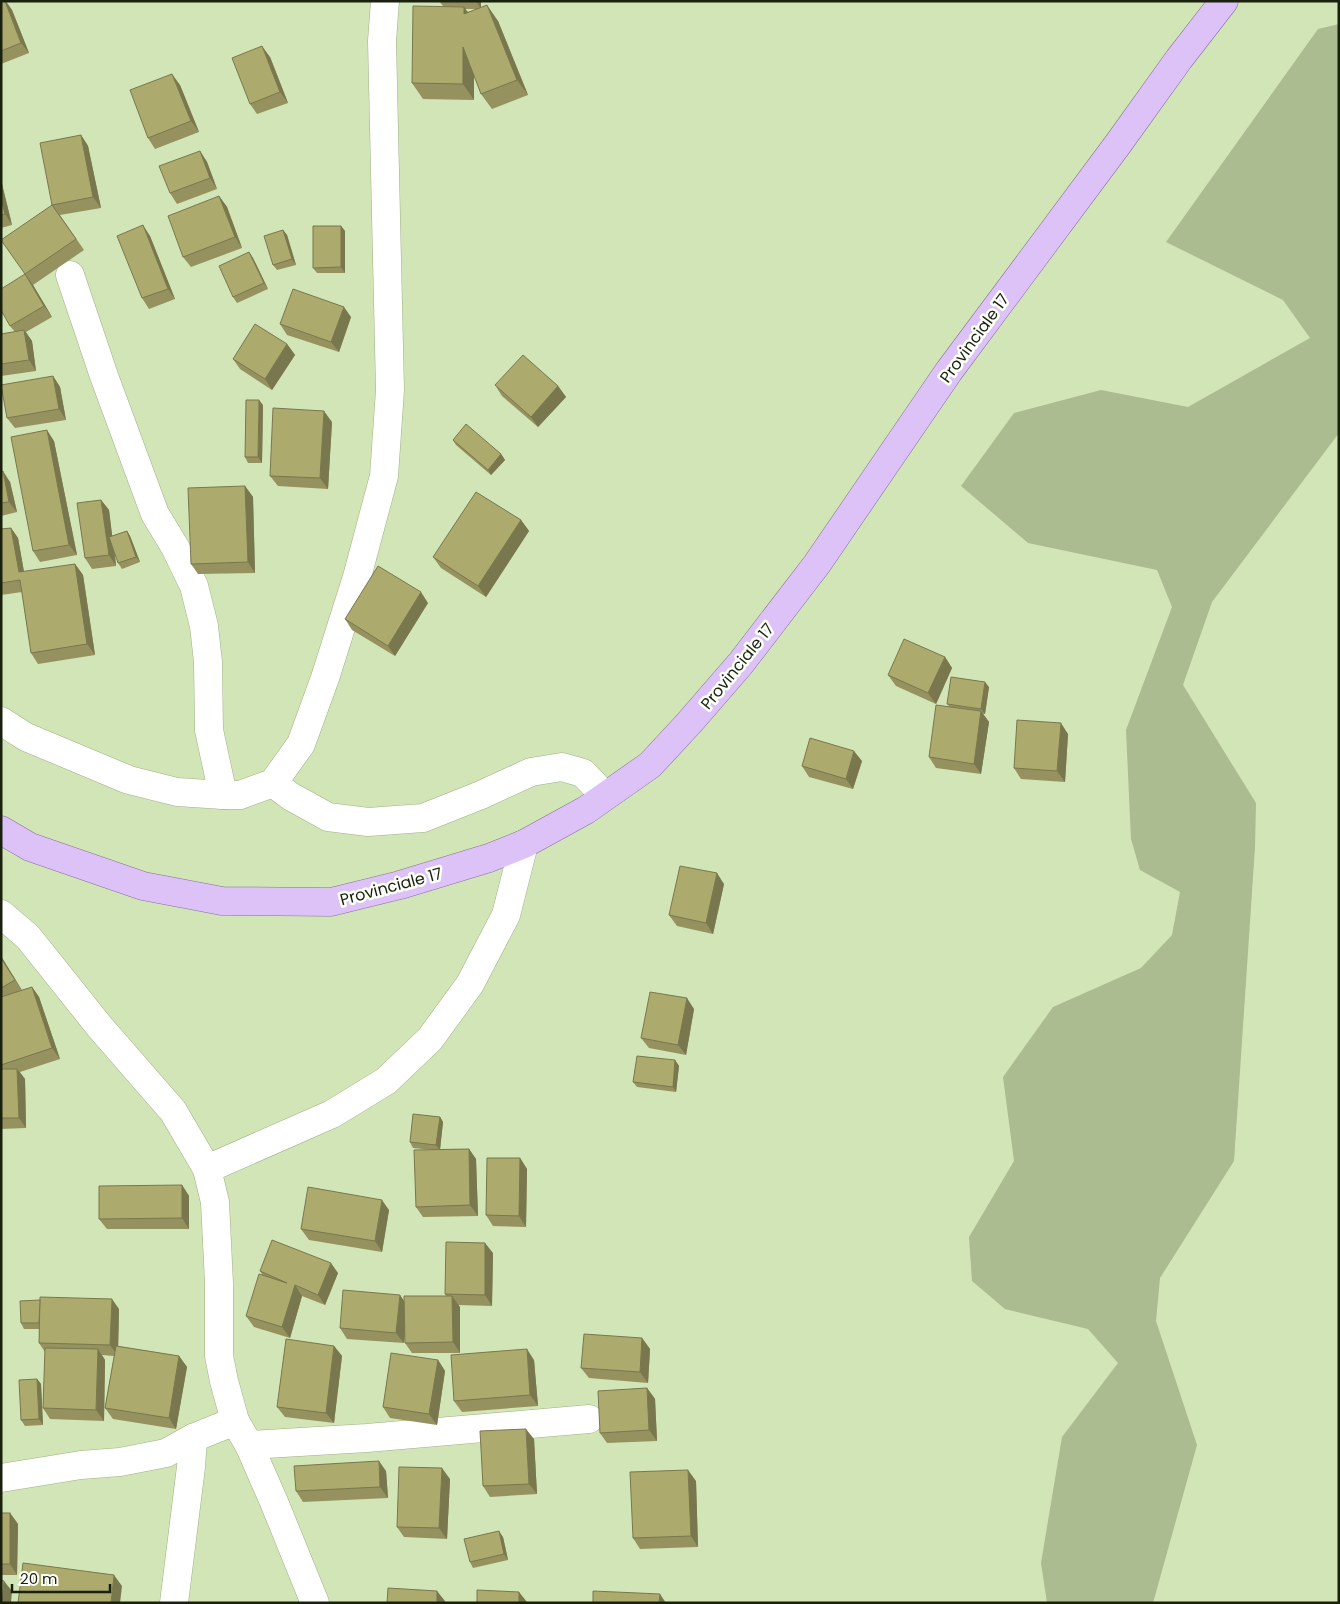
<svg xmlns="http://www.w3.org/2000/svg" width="1340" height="1604" font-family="Poppins,sans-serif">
  <rect width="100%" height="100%" fill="#d2e5b6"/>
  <path fill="#aabc90" d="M1339,24V433L1212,602L1183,685L1256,803L1255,847L1234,1161L1160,1278L1156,1321L1197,1445L1153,1603H1047L1041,1563L1062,1437L1118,1363L1088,1329L1005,1309L972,1281L969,1237L1014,1161L1003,1077L1053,1007L1141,968L1172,935L1180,892L1140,870L1131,839L1126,730L1172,607L1157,570L1028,543L961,486L1014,413L1101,390L1188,407L1310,338L1283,300L1166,242L1318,29Z"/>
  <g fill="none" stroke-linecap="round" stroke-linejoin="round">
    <defs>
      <g id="street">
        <path d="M70,275L104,376L155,514L175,547L194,586L204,626L208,662L209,730L223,795"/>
        <path d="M1,721L26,737L129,780L177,792L223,795H240L273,783L301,744L325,678L357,577L384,476L390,390L382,41L385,1"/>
        <path d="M273,783L290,796L328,817L368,822L423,818L481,795L531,772L562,767L583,773L605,796"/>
        <path d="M207,1169L332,1114L386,1081L430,1039L470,984L506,915L524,844"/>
        <path d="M249,1445L367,1438L589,1419"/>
        <path d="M1,1478L81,1465L120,1462L166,1453L193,1438L235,1421"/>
        <path d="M174,1603L191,1467L193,1438"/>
      </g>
      <path id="secondary" d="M1,914L28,937L99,1026L173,1111L207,1169L215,1202L219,1283V1356L224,1381L235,1421L249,1445L274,1502L315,1603"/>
      <path id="primary" d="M1,830L30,847L143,886L222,901L331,902L400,885L489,858L524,844L586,810L650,765L689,723L741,663L817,564L949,371L1118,144L1179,59L1224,1"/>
    </defs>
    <use href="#street" stroke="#9fb184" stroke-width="29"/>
    <use href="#secondary" stroke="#9fb184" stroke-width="29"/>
    <use href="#primary" stroke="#886fa2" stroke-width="29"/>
    <use href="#street" stroke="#fff" stroke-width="28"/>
    <use href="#secondary" stroke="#fff" stroke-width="28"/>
    <use href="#primary" stroke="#dcc2f7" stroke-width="28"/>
  </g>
  <g fill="#95925f" fill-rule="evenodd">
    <path d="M1,1H6L12,10L29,53L1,64Z"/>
    <path d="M439,1H481V7L498,21L528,95L492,109L481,94L474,75V100L423,99L412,83L443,6ZM465,9H477L468,12Z"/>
    <path d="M270,57L288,103L257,114L250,104Z"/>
    <path d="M180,85L199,132L155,149L148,138Z"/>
    <path d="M81,135L88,146L101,208L60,215L84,250L33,285L52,317L26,332L32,341L36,371L1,376V334L15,332L10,326L25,274L52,205Z"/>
    <path d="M200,151L207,162L217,189L177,204L170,193Z"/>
    <path d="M1,180L12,225L1,228Z"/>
    <path d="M219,196L227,207L242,248L191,267L183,257Z"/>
    <path d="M341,226L345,231V273H317L313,268Z"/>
    <path d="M283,230L287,235L296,265L277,270L273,265Z"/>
    <path d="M150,236L175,299L149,309L142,298Z"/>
    <path d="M249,252L253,258L268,289L237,303L233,297Z"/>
    <path d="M351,317L339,352L287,335L280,324Z"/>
    <path d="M287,344L295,355L272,390L240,369L233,359Z"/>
    <path d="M53,376L60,387L66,420L15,428L7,418Z"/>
    <path d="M495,385L558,386L566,397L538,427L502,396Z"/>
    <path d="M263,405L262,463H248L245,457Z"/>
    <path d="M332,422L328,489L278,486L270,476Z"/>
    <path d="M453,440L501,454L505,460L491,475L456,445Z"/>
    <path d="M54,441L77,555L40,562L33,551Z"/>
    <path d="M1,472L10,482L17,512L1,516Z"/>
    <path d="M245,486L253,497L255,573L198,574L191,564Z"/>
    <path d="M101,500L109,510L112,536L127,531L130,536L140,562L122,569L118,563L115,554L116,566L92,569L85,558Z"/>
    <path d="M521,520L529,531L486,597L441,568L433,557Z"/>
    <path d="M11,528L18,538L24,572L75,564L83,575L95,655L38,664L31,653L22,592L1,595V529Z"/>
    <path d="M428,603L395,656L352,630L345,619Z"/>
    <path d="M945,657L952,668L936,704L896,686L888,675Z"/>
    <path d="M989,687L985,714H983L989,722L981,774L936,768L929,757L949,706L947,704Z"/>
    <path d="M1068,734L1065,782L1021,779L1014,768Z"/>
    <path d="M862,761L853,789L809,777L802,766Z"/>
    <path d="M724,884L713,934L677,926L669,915Z"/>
    <path d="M1,956L22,990L32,987L39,997L60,1059L20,1072L25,1079L26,1128L1,1129Z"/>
    <path d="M694,1009L686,1055L649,1048L641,1038Z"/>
    <path d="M675,1060L679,1066L676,1092L637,1087L633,1082Z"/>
    <path d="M440,1117L443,1122L440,1149H469L476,1159L478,1216L423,1217L416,1207L433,1150L413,1148L410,1142Z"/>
    <path d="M520,1158L527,1169L526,1227L493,1226L486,1215Z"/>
    <path d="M182,1185L189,1196V1229H107L99,1219Z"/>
    <path d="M389,1210L382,1252L309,1240L301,1229Z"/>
    <path d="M493,1253L492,1306L458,1305L460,1307V1353H412L405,1343V1334L404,1343L347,1339L340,1328L404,1301L446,1296L445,1294Z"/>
    <path d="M260,1271L338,1273L325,1305L302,1296L290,1338L254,1327L246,1316L263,1276Z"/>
    <path d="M119,1309L118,1346L179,1356L187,1367L176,1429L113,1419L105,1408L114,1356L102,1355L105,1360L104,1421L50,1419L43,1408L45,1352L39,1343V1329H24L21,1323Z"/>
    <path d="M642,1338L650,1349L648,1383L589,1378L581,1368Z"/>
    <path d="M334,1346L342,1356L334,1423L285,1417L277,1407Z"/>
    <path d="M438,1360L445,1371L437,1425L390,1418L383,1407Z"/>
    <path d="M534,1360L538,1406L462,1412L454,1401Z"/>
    <path d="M37,1379L41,1384L43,1425L25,1426L21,1420Z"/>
    <path d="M647,1388L655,1399L657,1441L607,1443L600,1433Z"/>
    <path d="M534,1439L537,1494L490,1497L483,1486Z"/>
    <path d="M386,1471L388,1498L303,1502L296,1491Z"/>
    <path d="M450,1479L447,1539L404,1537L397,1527Z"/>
    <path d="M696,1481L698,1547L640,1549L633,1538Z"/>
    <path d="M1,1513H10L18,1524L17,1575H1Z"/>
    <path d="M503,1537L508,1560L473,1568L470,1562Z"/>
  </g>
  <g fill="#79774d">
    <path d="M5,1L12,10L29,53L21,43Z"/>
    <path d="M476,1H481V9Z"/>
    <path d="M487,5L498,21L528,95L517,80Z"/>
    <path d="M464,7L475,22L464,14Z"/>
    <path d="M262,46L270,57L288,103L280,92Z"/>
    <path d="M463,47L474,62V100L463,84Z"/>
    <path d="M172,74L180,85L199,132L191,121Z"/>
    <path d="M81,135L88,146L101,208L93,197Z"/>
    <path d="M200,151L207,162L217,189L210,178Z"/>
    <path d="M1,180L12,225L5,214L1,200Z"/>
    <path d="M219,196L227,207L242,248L235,237Z"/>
    <path d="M143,225L150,236L175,299L168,289Z"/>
    <path d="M341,226L345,231V273L341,267Z"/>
    <path d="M283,230L287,235L296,265L292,259Z"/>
    <path d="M249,252L253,258L268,289L264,283Z"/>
    <path d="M25,274L33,285L52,317L44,306Z"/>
    <path d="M344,307L351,317L339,352L331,342Z"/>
    <path d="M24,330L32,341L36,371L29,360Z"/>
    <path d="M287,344L295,355L272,390L265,379Z"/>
    <path d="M53,376L60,387L66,420L59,409Z"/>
    <path d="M558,386L566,397L538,427L531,417Z"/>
    <path d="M259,400L263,405L262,463L258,457Z"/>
    <path d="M324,411L332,422L328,489L320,478Z"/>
    <path d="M47,430L54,441L77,555L69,545Z"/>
    <path d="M501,454L505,460L491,475L488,470Z"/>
    <path d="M3,471L10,482L17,512L9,502Z"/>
    <path d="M245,486L253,497L255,573L248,562Z"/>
    <path d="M101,500L109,510L116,566L109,555Z"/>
    <path d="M521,520L529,531L486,597L478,586Z"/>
    <path d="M11,528L18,538L26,583L19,572Z"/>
    <path d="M127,531L130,536L140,562L136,557Z"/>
    <path d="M75,564L83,575L95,655L87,644Z"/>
    <path d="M421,592L428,603L395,656L388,646Z"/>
    <path d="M945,657L952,668L936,704L928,693Z"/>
    <path d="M985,682L989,687L985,714L981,709Z"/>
    <path d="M981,711L989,722L981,774L974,764Z"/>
    <path d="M1061,723L1068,734L1065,782L1057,771Z"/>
    <path d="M854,751L862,761L853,789L846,779Z"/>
    <path d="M717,873L724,884L713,934L706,923Z"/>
    <path d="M1,956L22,991L1,958Z"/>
    <path d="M32,987L39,997L60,1059L52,1048Z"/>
    <path d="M687,998L694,1009L686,1055L678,1045Z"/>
    <path d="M675,1060L679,1066L676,1092L673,1087Z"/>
    <path d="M17,1069L25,1079L26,1128L19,1118Z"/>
    <path d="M440,1117L443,1122L440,1150L436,1145Z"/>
    <path d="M469,1149L476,1159L478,1216L470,1205Z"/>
    <path d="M520,1158L527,1169L526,1227L519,1216Z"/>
    <path d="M182,1185L189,1196V1229L182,1218Z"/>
    <path d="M382,1200L389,1210L382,1252L375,1241Z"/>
    <path d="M485,1243L493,1253L492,1306L485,1295Z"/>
    <path d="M331,1263L338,1273L325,1305L318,1295Z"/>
    <path d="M295,1285L302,1296L290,1338L282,1327Z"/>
    <path d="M400,1295L407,1305L404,1343L396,1333Z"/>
    <path d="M452,1296L460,1307V1353L453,1342Z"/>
    <path d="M112,1299L119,1309L118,1356L110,1345Z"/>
    <path d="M642,1338L650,1349L648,1383L640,1372Z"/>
    <path d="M334,1346L342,1356L334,1423L326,1413Z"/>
    <path d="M98,1349L105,1360L104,1421L96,1410Z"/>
    <path d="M527,1349L534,1360L538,1406L530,1395Z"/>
    <path d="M179,1356L187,1367L176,1429L169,1418Z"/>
    <path d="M438,1360L445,1371L437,1425L429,1414Z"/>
    <path d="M37,1379L41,1384L43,1425L39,1419Z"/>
    <path d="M647,1388L655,1399L657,1441L649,1430Z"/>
    <path d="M526,1429L534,1439L537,1494L529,1484Z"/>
    <path d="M379,1461L386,1471L388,1498L380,1487Z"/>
    <path d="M442,1468L450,1479L447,1539L439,1528Z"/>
    <path d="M688,1470L696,1481L698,1547L691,1536Z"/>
    <path d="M10,1513L18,1524L17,1575L10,1564Z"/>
    <path d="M499,1531L503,1537L508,1560L504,1554Z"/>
    <path d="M114,1575L122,1586L120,1603H111Z"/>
    <path d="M4,1581L12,1591L11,1603H2Z"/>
    <path d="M437,1591L445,1601V1603H437Z"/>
    <path d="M519,1592L527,1602V1603H519Z"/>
    <path d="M660,1594L666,1603H659Z"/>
  </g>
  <g fill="#adaa6e" stroke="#79774d">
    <path d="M1,1H5L21,43L1,51Z"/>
    <path d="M487,5L517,80L481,94L463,47V84L412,83L413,6L464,7V14Z"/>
    <path d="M262,46L280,92L250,104L232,58Z"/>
    <path d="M172,74L191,121L148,138L130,90Z"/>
    <path d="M81,135L93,197L52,205L40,143Z"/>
    <path d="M200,151L210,178L170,193L159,166Z"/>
    <path d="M219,196L235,237L183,257L168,216Z"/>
    <path d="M1,200L5,214L1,215Z"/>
    <path d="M52,205L76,239L25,274L1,240Z"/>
    <path d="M143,225L168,289L142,298L117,236Z"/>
    <path d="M313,226H341V267L313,268Z"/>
    <path d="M283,230L292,259L273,265L264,236Z"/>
    <path d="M249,252L264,283L233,297L219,266Z"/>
    <path d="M25,274L44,306L10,326L1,310V289Z"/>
    <path d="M293,289L344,307L331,342L280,324Z"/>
    <path d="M255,324L287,344L265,379L233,359Z"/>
    <path d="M24,330L29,360L1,364V334Z"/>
    <path d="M523,355L558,386L531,417L495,385Z"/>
    <path d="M53,376L59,409L7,418L1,385Z"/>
    <path d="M246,400H259L258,457H245Z"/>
    <path d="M273,408L324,411L320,478L270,476Z"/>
    <path d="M466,424L501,454L488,470L453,440Z"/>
    <path d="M47,430L69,545L33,551L11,437Z"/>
    <path d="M3,471L9,502L1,503V472Z"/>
    <path d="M245,486L248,562L191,564L188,488Z"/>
    <path d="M476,492L521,520L478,586L433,557Z"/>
    <path d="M101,500L109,555L85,558L77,503Z"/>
    <path d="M11,528L19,572L75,564L87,644L31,653L20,580L1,583V529Z"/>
    <path d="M127,531L136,557L118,563L109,537Z"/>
    <path d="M378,566L421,592L388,646L345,619Z"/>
    <path d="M904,639L945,657L928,693L888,675Z"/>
    <path d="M951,677L985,682L981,709L947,704Z"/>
    <path d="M936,705L981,711L974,764L929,757Z"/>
    <path d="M1017,720L1061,723L1057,771L1014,768Z"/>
    <path d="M810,738L854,751L846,779L802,766Z"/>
    <path d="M680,866L717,873L706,923L669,915Z"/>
    <path d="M1,958L15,980L1,988Z"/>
    <path d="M32,987L52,1048L1,1065V997Z"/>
    <path d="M650,992L687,998L678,1045L641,1038Z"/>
    <path d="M637,1056L675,1060L673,1087L633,1082Z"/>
    <path d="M1,1069H17L19,1118H1Z"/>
    <path d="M413,1114L440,1117L436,1145L410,1142Z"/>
    <path d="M469,1149L470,1205L416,1207L414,1150Z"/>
    <path d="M487,1158H520L519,1216L486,1215Z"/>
    <path d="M182,1185V1218L99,1219V1186Z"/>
    <path d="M308,1187L382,1200L375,1241L301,1229Z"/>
    <path d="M272,1240L331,1263L318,1295L295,1285L282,1327L246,1316L259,1274L287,1283L260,1271Z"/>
    <path d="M446,1242L485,1243V1295L445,1294Z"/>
    <path d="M343,1290L400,1295L396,1333L340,1328Z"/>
    <path d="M404,1296H452L453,1342L405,1343Z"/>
    <path d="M40,1297L112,1299L110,1345L39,1343Z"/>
    <path d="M40,1300L39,1323H21L20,1301Z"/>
    <path d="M584,1334L642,1338L640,1372L581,1368Z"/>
    <path d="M286,1339L334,1346L326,1413L277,1407Z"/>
    <path d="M116,1346L179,1356L169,1418L105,1408Z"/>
    <path d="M45,1348L98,1349L96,1410L43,1408Z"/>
    <path d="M527,1349L530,1395L454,1401L451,1355Z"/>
    <path d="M391,1353L438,1360L429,1414L383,1407Z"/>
    <path d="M37,1379L39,1419L21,1420L19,1380Z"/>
    <path d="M647,1388L649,1430L600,1433L598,1391Z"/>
    <path d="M526,1429L529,1484L483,1486L480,1431Z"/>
    <path d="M379,1461L380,1487L296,1491L294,1466Z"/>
    <path d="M399,1467L442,1468L439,1528L397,1527Z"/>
    <path d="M688,1470L691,1536L633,1538L630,1472Z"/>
    <rect x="1" y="1513" width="9" height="51"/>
    <path d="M499,1531L504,1554L470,1562L464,1539Z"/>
    <path d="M23,1563L114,1575L111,1603H18Z"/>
    <path d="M1,1580L4,1581L2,1603H1Z"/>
    <path d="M388,1588L437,1591V1603H387Z"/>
    <path d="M477,1590L519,1592V1603H477Z"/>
    <path d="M593,1591L660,1594L659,1603H593Z"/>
  </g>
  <g text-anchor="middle" stroke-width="5" stroke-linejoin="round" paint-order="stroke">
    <g font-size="16" fill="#19200e" stroke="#fdfffa">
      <text transform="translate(974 338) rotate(-54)" y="6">Provinciale 17</text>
      <text transform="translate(737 666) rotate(-51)" y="6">Provinciale 17</text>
      <text transform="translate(391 886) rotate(-15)" y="6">Provinciale 17</text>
    </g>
  </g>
  <rect width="1340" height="1604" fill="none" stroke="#19200e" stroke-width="5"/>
  <path d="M12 1584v8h98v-8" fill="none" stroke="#19200e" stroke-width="2.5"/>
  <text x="20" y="1584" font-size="15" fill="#19200e" stroke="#fdfffa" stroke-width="4" paint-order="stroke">20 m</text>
</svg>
